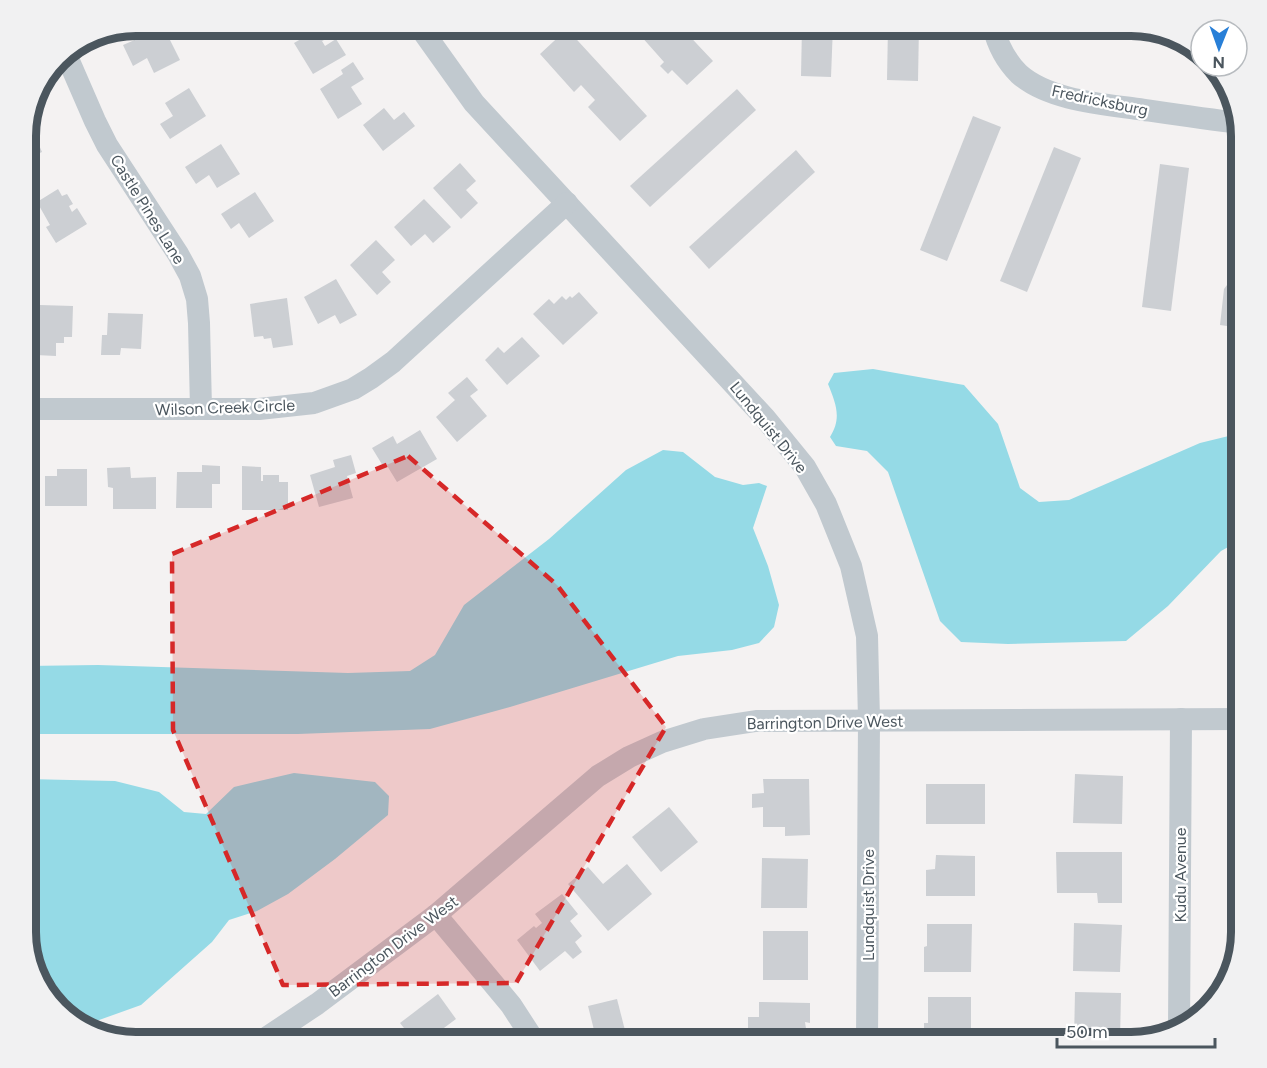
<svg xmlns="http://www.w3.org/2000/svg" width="1267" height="1068" font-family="Figtree,sans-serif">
  <rect width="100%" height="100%" fill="#f4f2f2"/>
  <g fill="#95dae6">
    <path d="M873,369L964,385L998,424L1020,488L1039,502L1069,500L1200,443L1241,433V540L1221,551L1168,606L1126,641L1008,644L961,642L940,621L888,472L867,451L836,446L830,437C842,418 836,404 828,384L834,373Z"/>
    <path d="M663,450L683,452L715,477L743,485L759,483L767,486L753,528L768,566L779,605L774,627L759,643L732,650L678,656L510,707L430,729L298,734H26V666L98,665L348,673L410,671L435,655L464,605L549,539L626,470Z"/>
    <path d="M294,773L375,782L389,796L388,815L335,859L288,894L257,911L229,920L212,942L141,1005L88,1024L63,1015L37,981L26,939V779L115,781L159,792L184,812L206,814L234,787Z"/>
  </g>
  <g fill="#cccfd3">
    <path d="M632,26H670L673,29L680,26L713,61L687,85L672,70L668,74L660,66L664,62Z"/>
    <path d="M802,26H833L831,77L801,76Z"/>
    <path d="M888,26H919L918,81L887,80Z"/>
    <path d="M320,28L326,39L322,41L325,46L336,39L346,55L313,74L294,43Z"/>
    <path d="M567,29L647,116L620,141L588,107L595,100L581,85L574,92L540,54Z"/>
    <path d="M165,30L180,60L154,73L147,58L133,66L123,45L144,36L146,40Z"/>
    <path d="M353,62L364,79L351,87L362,104L338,119L320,89L343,74L341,70Z"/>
    <path d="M189,88L206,116L170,139L160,124L173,116L165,103Z"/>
    <path d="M737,89L756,110L650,207L630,186Z"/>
    <path d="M384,108L394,120L404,112L415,126L383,151L363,125Z"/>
    <path d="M973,116L1001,127L947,261L920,250Z"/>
    <path d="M36,138L42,152L27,159L40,185L26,192V143Z"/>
    <path d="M221,144L240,174L217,188L209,175L196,184L185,167Z"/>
    <path d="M1054,147L1081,158L1027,292L1000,281Z"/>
    <path d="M796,150L815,172L709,269L689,247Z"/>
    <path d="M460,163L476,181L466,190L478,203L461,219L433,188Z"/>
    <path d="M1160,164L1189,168L1171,311L1142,307Z"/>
    <path d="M58,189L62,196L67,194L73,204L69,206L72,212L77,208L87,224L56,243L46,227L50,225L37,202Z"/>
    <path d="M255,192L274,221L249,238L239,223L231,229L221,214Z"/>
    <path d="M424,199L451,227L433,243L425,234L411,246L394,227Z"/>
    <path d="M1239,199L1241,200V328L1220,325L1224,289L1227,285L1232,245L1237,229Z"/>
    <path d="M376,240L395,260L382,272L391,282L377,295L350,265Z"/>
    <path d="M336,279L357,315L340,324L335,315L318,324L304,297Z"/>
    <path d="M579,292L598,313L563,345L533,314L549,299L554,304L562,296L566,300L570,296L572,298Z"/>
    <path d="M287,298L293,345L273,348L271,338L264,339L263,336L254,337L250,304Z"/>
    <path d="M40,305L73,306L72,337H64V343H56V356L36,355V337H40Z"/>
    <path d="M108,313L143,314L141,349L121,348L120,355H101L102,335H107Z"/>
    <path d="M522,337L540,356L507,385L485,360L498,347L504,353Z"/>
    <path d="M467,377L478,390L470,396L487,416L457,442L436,417L455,400L448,393Z"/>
    <path d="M420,430L437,459L397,482L386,464L383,466L372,448L393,436L397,444Z"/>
    <path d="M351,455L356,473L347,476L353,498L319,507L310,475L335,467L333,460Z"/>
    <path d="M202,465L220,466V484H212V508H176L177,472H202Z"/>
    <path d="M242,466L261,467V481H263V475H279V482H288V510H242Z"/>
    <path d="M130,467L131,478L156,477V509H113V488L108,487L107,468Z"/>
    <path d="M57,469H87V506H45V476H57Z"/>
    <path d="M1075,774L1123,776L1122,824L1073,823Z"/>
    <path d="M763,779H809L810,835L785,836V827H763V807L752,808V794L764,793Z"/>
    <rect x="926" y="784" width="59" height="40"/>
    <path d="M1238,797H1241V823H1237Z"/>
    <path d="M669,807L698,842L661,872L632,837Z"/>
    <path d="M1056,852H1122V903H1098L1097,893H1057Z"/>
    <rect x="1239" y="852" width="2" height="47"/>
    <path d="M936,855L975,856V896H926V870L935,869Z"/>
    <path d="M762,858L808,859L807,908H761Z"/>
    <path d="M627,864L652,894L608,931L568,884L588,867L603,884Z"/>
    <path d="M562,894L578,914L570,921L582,936L575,942L582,952L573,959L565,951L540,971L517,940L534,926L536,928L542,923L535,914Z"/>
    <path d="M1074,923L1122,925L1120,972L1073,971Z"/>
    <path d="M927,924H972L971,972H924V947L927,946Z"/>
    <rect x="763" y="931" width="45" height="49"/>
    <path d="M1075,992L1121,993L1120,1042L1074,1040Z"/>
    <path d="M438,994L456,1019L425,1042H415L400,1023Z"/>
    <path d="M928,997H971V1042H924V1023H928Z"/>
    <path d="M617,999L628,1042H597L588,1006Z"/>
    <path d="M759,1002L810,1003V1023L805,1022L808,1042H759V1031H748V1017H759Z"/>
  </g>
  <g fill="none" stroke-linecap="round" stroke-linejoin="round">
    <g stroke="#c1c9cf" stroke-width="22">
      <path d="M419,26L474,103L765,418L805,467L826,504L851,566L867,636L869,720L867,1042"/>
      <path d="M993,26C997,43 1006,61 1019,74C1048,100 1102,104 1138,109C1172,114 1205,119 1239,123"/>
      <path d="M65,52L95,121L107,145L178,254L190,276L197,299L199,323L201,409"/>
      <path d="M26,409H259L314,403L353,389L371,378L393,362L567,203"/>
      <path d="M436,915L511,1005L535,1042"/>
      <path d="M1179,1030L1181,719"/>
      <path d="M260,1042L317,1004L436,915L598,776L629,757L662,742L704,729L756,721L1241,719"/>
    </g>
  </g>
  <path fill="#d62828" fill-opacity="0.2" stroke="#d62828" stroke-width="4.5" stroke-dasharray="12 8" stroke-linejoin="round" d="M408,456L557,585L666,727L516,983L283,985L173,730L172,554Z"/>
  <g text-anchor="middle" stroke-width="4.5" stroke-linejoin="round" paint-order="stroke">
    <g font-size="16" fill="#4b565e" stroke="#fff">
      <text transform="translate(1100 100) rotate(12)" y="6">Fredricksburg</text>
      <text transform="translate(148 209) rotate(58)" y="6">Castle Pines Lane</text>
      <text transform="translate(225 407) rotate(-2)" y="6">Wilson Creek Circle</text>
      <text transform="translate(769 427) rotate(51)" y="6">Lundquist Drive</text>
      <text transform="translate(825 722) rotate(-1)" y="6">Barrington Drive West</text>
      <text transform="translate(1180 875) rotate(-90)" y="6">Kudu Avenue</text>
      <text transform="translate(868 905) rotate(-90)" y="6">Lundquist Drive</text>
      <text transform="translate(393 946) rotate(-37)" y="6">Barrington Drive West</text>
    </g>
  </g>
  <path d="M0 0H1267V1068H0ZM136 36H1131A100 100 0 0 1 1231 136V932A100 100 0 0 1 1131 1032H136A100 100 0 0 1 36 932V136A100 100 0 0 1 136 36Z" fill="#f1f1f2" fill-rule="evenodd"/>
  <path fill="none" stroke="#4b565e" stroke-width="8" d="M136 36H1131A100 100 0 0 1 1231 136V932A100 100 0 0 1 1131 1032H136A100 100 0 0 1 36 932V136A100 100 0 0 1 136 36Z"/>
  <g transform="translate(1219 48) rotate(181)"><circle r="28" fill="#ffffff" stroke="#b7bbbf" stroke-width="1.5"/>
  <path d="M0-4.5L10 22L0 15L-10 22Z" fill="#287fd7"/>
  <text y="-9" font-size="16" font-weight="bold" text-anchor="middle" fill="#4b565e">N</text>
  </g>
  <path d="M1057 1038v9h158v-9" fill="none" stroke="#4b565e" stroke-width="3"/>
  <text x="1066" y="1038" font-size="18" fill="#4b565e" stroke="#ffffff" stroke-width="4.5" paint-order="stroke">50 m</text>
</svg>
